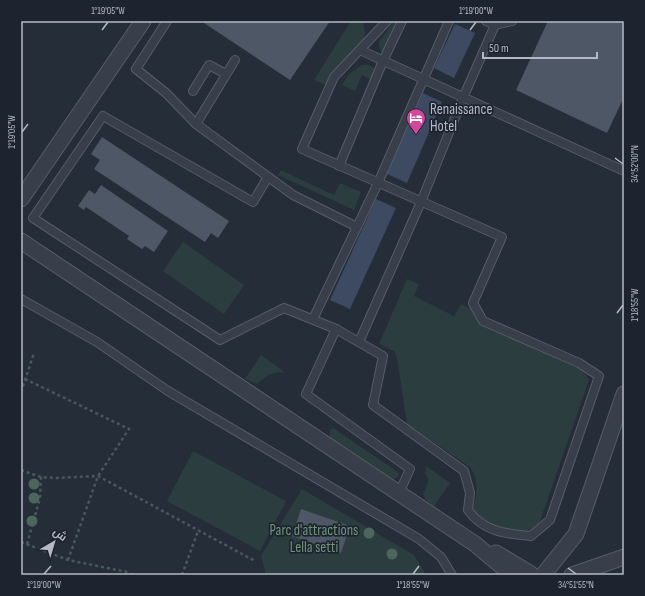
<svg xmlns="http://www.w3.org/2000/svg" width="645" height="596" font-family="'Sofia Sans Condensed',Cairo,sans-serif">
  <rect width="100%" height="100%" fill="#252d39"/>
  <g fill="#2b3d3f">
    <path d="M351,21H363L365,33L362,45L326,85L314,80Z"/>
    <path d="M394,21H399L386,51H380L379,42Z"/>
    <path d="M362,65H369L377,70L372,80L362,75L355,91L342,85L349,74Z"/>
    <path d="M281,170L334,195L340,183L361,192L354,210L278,175Z"/>
    <path d="M183,242L244,285L224,314L163,271Z"/>
    <path d="M407,279L419,284L414,296L454,316L461,304L472,309L478,323L485,327L578,368L586,375L589,380L540,521C525,543 485,529 472,510C478,496 479,480 470,467L407,424L397,358L394,351L379,344Z"/>
    <path d="M261,355L286,373L279,372L268,375L257,384L245,379Z"/>
    <path d="M333,428L392,468L399,474L398,477L394,479L390,477L330,437V430Z"/>
    <path d="M193,451L286,501L260,551L167,501Z"/>
    <path d="M426,466L450,483L434,506L428,502L423,495L429,480L425,473Z"/>
    <path d="M302,489L414,555L426,575H266L261,556Z"/>
  </g>
  <g fill="#3d4a61">
    <path d="M455,24L475,33L454,78L434,68Z"/>
    <path d="M423,93L442,102L407,183L387,174Z"/>
    <path d="M376,199L396,208L350,309L330,300Z"/>
  </g>
  <g fill="#4e5765">
    <path d="M201,21H330L290,80Z"/>
    <path d="M548,21H619L624,23V97L607,133L516,90Z"/>
    <path d="M102,137L229,221L218,238L211,233L205,242L94,169L100,160L91,154Z"/>
    <path d="M101,185L168,231L154,252L145,246L142,249L127,239L129,236L86,207L84,210L78,206L89,190L95,194Z"/>
    <path d="M301,509L350,526L341,553L292,536Z"/>
  </g>
  <g fill="none" stroke-linecap="round" stroke-linejoin="round">
    <defs>
      <g id="service">
        <path d="M167,21L136,69L166,93L196,124L293,195L357,227"/>
        <path d="M486,21L495,25L512,21"/>
        <path d="M360,50L624,171"/>
        <path d="M193,91L209,65L226,74"/>
        <path d="M196,124L235,60"/>
        <path d="M339,166L383,61L402,21"/>
        <path d="M268,177L253,202L103,116L33,218L220,340L284,308L336,329L383,356L373,405L464,471L470,493L468,510C483,532 507,534 531,536L550,520L599,376L579,363L483,321L473,303L502,237L302,149L334,77L387,21"/>
        <path d="M21,299L97,342L168,391L419,539L441,557L452,575"/>
        <path d="M313,319L378,183L449,21"/>
        <path d="M336,329L306,394L410,469L399,493"/>
        <path d="M359,342L421,202L463,98L495,25"/>
      </g>
      <g id="minor">
        <path d="M21,199L143,21"/>
        <path d="M21,241L475,544L512,575"/>
        <path d="M496,553L531,574"/>
        <path d="M543,575L576,534L624,394"/>
        <path d="M572,575L624,557"/>
      </g>
    </defs>
    <use href="#service" stroke="#575d68" stroke-width="10"/>
    <use href="#minor" stroke="#575d68" stroke-width="17"/>
    <g stroke="#49585c" stroke-width="2.5" stroke-dasharray="3 3" stroke-linecap="butt">
      <path d="M25,379L129,429L98,476L68,560"/>
      <path d="M21,392L34,353"/>
      <path d="M21,470L41,477L56,478L98,476L255,561"/>
      <path d="M21,542L68,560L127,572L133,575"/>
      <path d="M27,544L40,498L41,477"/>
      <path d="M182,575L198,531"/>
    </g>
    <use href="#service" stroke="#393f4a" stroke-width="8"/>
    <use href="#minor" stroke="#393f4a" stroke-width="15"/>
  </g>
  <g fill="#4d665c">
    <circle cx="34" cy="484" r="5.5"/>
    <circle cx="34" cy="498" r="5.5"/>
    <circle cx="32" cy="521" r="5.5"/>
    <circle cx="369" cy="533" r="5.5"/>
    <circle cx="392" cy="554" r="5.5"/>
  </g>
  <path fill="none" stroke="#b4bac5" stroke-width="1.5" d="M102,30L108,22M470,30L476,22M22,132L28,124M615,158L623,164M617,313L623,305M568,568L576,574M44,574L51,566M413,574L419,566"/>
  <defs>
    <symbol id="hotel-pin" viewBox="-11 -11 22 30"><path d="M0 17L-7.5 6A9.5 9.5 0 1 1 7.5 6Z" fill="#d1479c" stroke="#1e242f"/><path d="M-6-4.5h1.5V1H6V5H4.5V3h-9V5H-6ZM-4 0a1.8 1.8 0 1 1 3.6 0ZM.5 0V-2.5h3Q6-2.5 6 0Z" fill="#fff"/></symbol>
  </defs>
  <g fill-rule="evenodd">
    <use href="#hotel-pin" x="405" y="107" width="22" height="30"/>
  </g>
  <g text-anchor="middle" stroke-width="3.5" stroke-linejoin="round" paint-order="stroke">
    <g font-size="15" fill="#b4bac5" stroke="#1e242f" text-anchor="start">
      <text x="430" y="114">Renaissance<tspan x="430" dy="17">Hotel</tspan></text>
    </g>
    <g font-size="15" fill="#6e9479" stroke="#1e242f">
      <text x="314" y="535">Parc d'attractions<tspan x="314" dy="17">Lella setti</tspan></text>
    </g>
  </g>
  <rect width="645" height="596" fill="none" stroke="#1e242f" stroke-width="44"/>
  <g transform="translate(54 542) rotate(38)" stroke="#1e242f" stroke-width="3" paint-order="stroke">
  <path d="M0-3L7 15L0 10L-7 15Z" fill="#b4bac5"/>
  <text y="-6" font-size="11" font-weight="bold" text-anchor="middle" fill="#b4bac5">ش</text>
  </g>
  <path d="M483 52v6h114v-6" fill="none" stroke="#b4bac5" stroke-width="2"/>
  <text x="489" y="52" font-size="12" fill="#b4bac5" stroke="#1e242f" stroke-width="3" paint-order="stroke">50 m</text>
  <rect x="22" y="22" width="601" height="552" fill="none" stroke="#b4bac5" stroke-width="1.5"/>
  <g font-size="10" text-anchor="middle" fill="#b4bac5">
    <text x="108" y="14">1°19'05"W</text>
    <text x="476" y="14">1°19'00"W</text>
    <text transform="translate(11 132) rotate(-90)" y="4">1°19'05"W</text>
    <text transform="translate(634 164) rotate(-90)" y="4">34°52'00"N</text>
    <text transform="translate(634 305) rotate(-90)" y="4">1°18'55"W</text>
    <text x="44" y="588">1°19'00"W</text>
    <text x="413" y="588">1°18'55"W</text>
    <text x="576" y="588">34°51'55"N</text>
  </g>
</svg>
